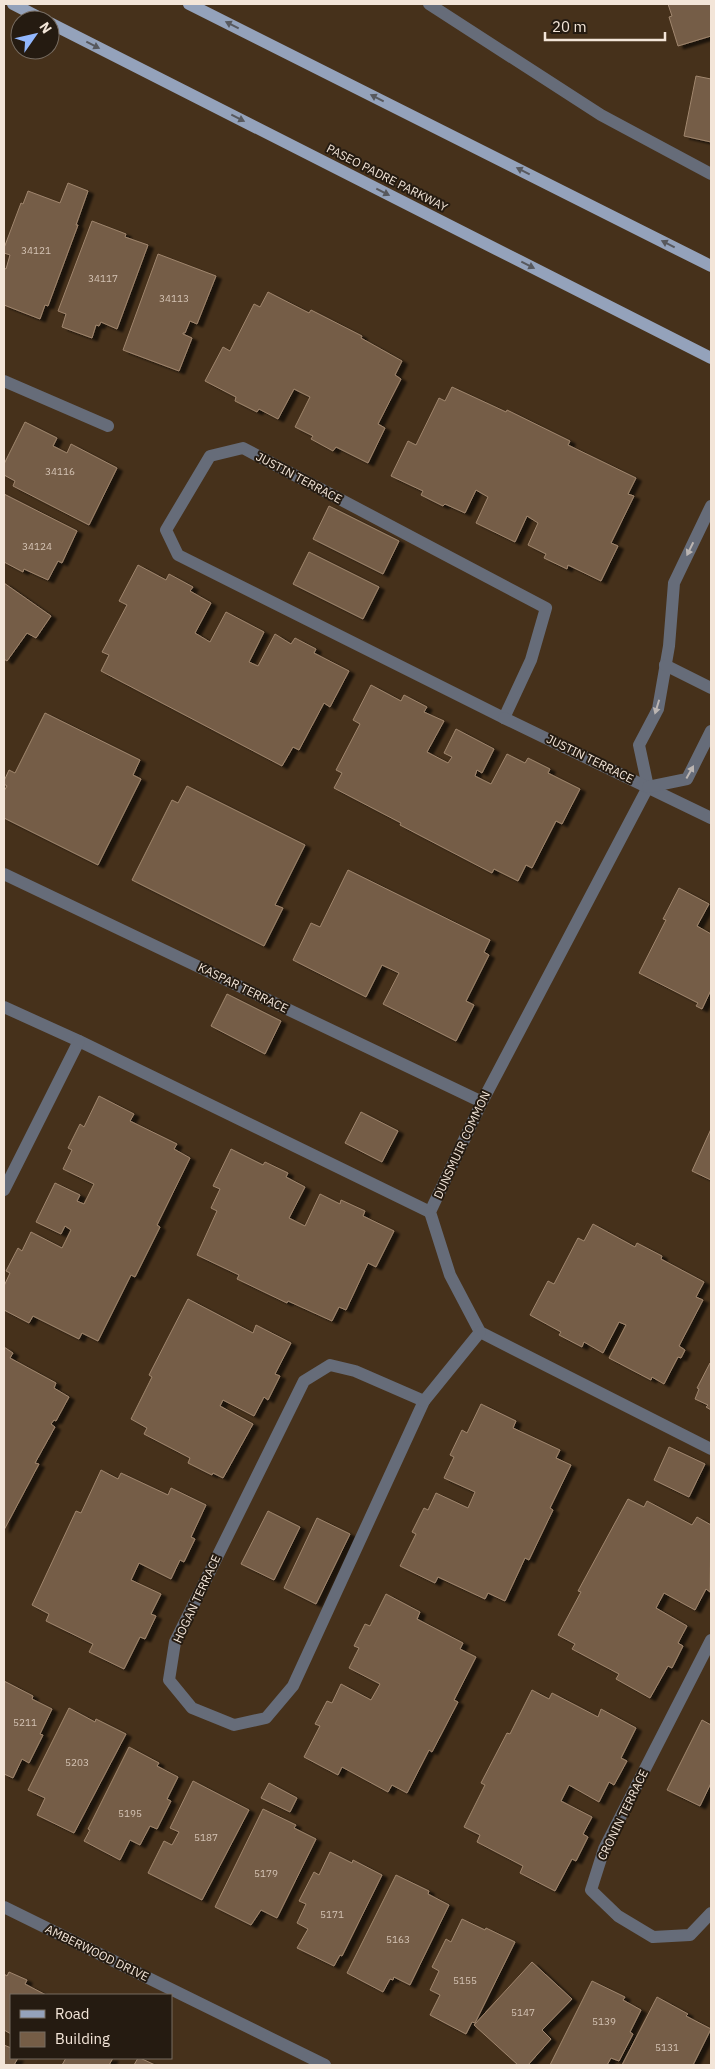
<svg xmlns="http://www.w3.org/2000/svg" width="715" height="2069" font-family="'IBM Plex Sans',sans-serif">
  <defs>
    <filter id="shadow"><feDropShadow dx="5.5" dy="3" stdDeviation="1" flood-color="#0009"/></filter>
  </defs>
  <rect width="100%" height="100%" fill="#46311b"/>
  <g fill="#755d46" stroke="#a0866e" filter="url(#shadow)">
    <path d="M668,4H711V36L678,46L669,17L672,16Z"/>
    <path d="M696,76L711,79V142L684,136Z"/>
    <path d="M68,183L88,191L76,225H78L48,306L45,305L40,319L4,305V268L6,269L10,255L4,253V248L21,203L23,204L28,191L60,203Z"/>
    <path d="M92,221L126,234L125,237L148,245L117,329L101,322L99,326L96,325L92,338L62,327L66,314L58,311Z"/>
    <path d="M158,254L216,276L197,324L190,321L185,333H183V334L192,338L179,371L123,350Z"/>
    <path d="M268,292L309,313L311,310L362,336L361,338L402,361L395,375L401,379L378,424L385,428L368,463L336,447L333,451L311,439L313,436L295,427L310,397L294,389L278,419L259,409L257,412L235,401L236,397L205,381L223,347L230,351L254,304L260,307Z"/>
    <path d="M452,387L506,412L507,410L570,441L568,445L636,478L628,494L634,496L611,543L618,546L601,581L568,565L567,569L544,558L546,554L528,545L538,523L527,516L515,542L476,523L488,497L476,490L465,513L445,504L443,506L421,495L423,491L391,476L408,441L416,445L439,398L445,401Z"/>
    <path d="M25,422L57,438L53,446L67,453L71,444L117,468L89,525L13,486L15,481L4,475V464Z"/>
    <path d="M4,494L77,531L62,563L58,561L48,580L24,569L23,572L4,562Z"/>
    <path d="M329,506L399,541L383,574L313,539Z"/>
    <path d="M309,552L379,587L363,619L293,584Z"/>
    <path d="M138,565L166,580L169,574L193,587L190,591L211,603L195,633L210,642L226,612L264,632L249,662L258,666L275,634L291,644L295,638L316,649L314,653L349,671L330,707L324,703L299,750L293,747L282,766L101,671L109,655L102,652L127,605L119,601Z"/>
    <path d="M4,583L51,616L36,638L27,633L7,661L4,659Z"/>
    <path d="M371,685L401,701L404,695L427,707L424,712L444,721L427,752L448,763L452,757L444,753L456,729L494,749L482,773L477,770L475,776L491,784L507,754L525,763L528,758L550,769L548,773L580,789L562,824L556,821L532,868L526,865L518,881L494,869L492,873L400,825L401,823L334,788L342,773L336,770L360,724L353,720Z"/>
    <path d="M45,713L140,760L133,775L141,779L98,865L4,818V791L7,786L4,784V781L9,770L15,773Z"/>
    <path d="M187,786L305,845L275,905L283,908L264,946L132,880L172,800L178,803Z"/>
    <path d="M348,870L490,940L484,952L489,955L466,1001L474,1005L456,1041L383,1004L399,973L382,965L366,997L293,960L311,923L320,927Z"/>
    <path d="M679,888L709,904L697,926L711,934V990L702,1009L696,1006L698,1003L639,973L666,920L663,919Z"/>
    <path d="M227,994L281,1021L265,1054L211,1026Z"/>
    <path d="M99,1096L134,1114L130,1121L177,1144L174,1149L190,1158L157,1225L160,1227L135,1277L131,1275L98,1341L82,1333L79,1339L33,1316L29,1323L4,1310V1286L10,1273L6,1271L18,1248L22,1251L31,1232L62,1248L71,1230L65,1226L61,1234L36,1222L55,1183L80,1195L77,1201L84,1204L94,1184L63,1169L72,1150L68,1148L80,1124L84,1127Z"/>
    <path d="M361,1112L398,1131L382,1162L345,1143Z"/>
    <path d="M711,1129V1180L692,1171Z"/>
    <path d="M231,1149L263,1165L265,1162L288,1173L286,1177L305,1187L289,1218L305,1226L320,1194L340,1204L341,1200L365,1211L363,1216L394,1231L376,1267L368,1263L346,1310L339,1307L332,1321L288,1301L287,1303L237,1279L239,1275L197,1255L217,1211L211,1208L220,1189L213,1186Z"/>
    <path d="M593,1224L635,1247L637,1243L662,1256L661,1259L704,1282L696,1297L703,1300L679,1346L685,1350L681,1358L678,1357L664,1384L652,1377L651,1380L609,1358L626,1325L619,1322L603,1353L584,1342L582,1347L559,1335L561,1332L530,1315L548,1281L554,1284L578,1238L584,1241Z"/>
    <path d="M188,1299L253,1333L256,1325L291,1343L275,1374L280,1376L268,1400L264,1397L254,1416L223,1400L220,1406L253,1424L223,1478L213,1473L212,1475L188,1463L190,1458L144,1434L147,1428L131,1419L152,1377L149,1375Z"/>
    <path d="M4,1347L13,1353L10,1358L56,1383L54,1388L69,1397L56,1421L54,1420L51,1424L55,1427L35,1463L39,1464L4,1530Z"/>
    <path d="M710,1363H711V1410L706,1407L708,1405L695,1399L699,1389L697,1388Z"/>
    <path d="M481,1404L516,1421L513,1428L560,1450L556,1458L571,1465L550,1508L553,1510L529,1560L525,1558L505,1601L488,1593L485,1599L438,1577L435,1583L400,1566L416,1534L412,1532L424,1508L428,1510L436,1493L468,1508L475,1492L444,1478L454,1457L450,1455L462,1430L467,1433Z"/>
    <path d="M669,1447L705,1464L689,1497L654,1480Z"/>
    <path d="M101,1470L118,1479L121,1473L168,1495L171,1488L206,1505L191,1537L195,1539L184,1562L180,1560L171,1579L139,1563L131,1580L161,1594L151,1614L156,1616L145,1639L140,1637L124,1669L89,1652L93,1644L46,1621L49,1614L32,1605L76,1511L81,1513Z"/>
    <path d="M628,1499L644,1507L647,1501L692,1525L697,1517L711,1525L710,1592L706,1589L695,1610L664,1593L656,1608L687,1626L678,1643L683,1646L672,1668L668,1666L650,1698L616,1679L619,1674L572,1649L575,1644L558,1635L581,1592L578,1591Z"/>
    <path d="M268,1511L300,1527L274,1580L241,1564Z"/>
    <path d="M317,1518L350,1534L316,1604L284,1588Z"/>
    <path d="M386,1594L420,1612L417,1619L463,1643L460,1649L476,1657L454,1700L458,1702L432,1752L429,1750L407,1793L392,1785L388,1792L342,1767L338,1775L304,1757L320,1726L315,1724L327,1701L332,1703L341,1684L371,1700L380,1684L349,1668L359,1648L354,1646L365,1624L370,1626Z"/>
    <path d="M4,1681L33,1696L32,1699L52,1709L40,1734L43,1735L29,1763L22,1759L13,1778L4,1774V1775Z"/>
    <path d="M532,1690L549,1699L552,1693L598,1717L601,1709L636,1728L621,1758L627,1761L614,1785L609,1782L599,1802L569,1785L561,1801L592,1817L583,1834L588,1837L576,1861L572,1859L555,1891L520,1873L523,1866L477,1842L480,1835L464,1827L485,1785L481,1783L507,1733L510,1734Z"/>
    <path d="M69,1708L95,1722L96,1719L126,1734L74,1833L37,1815L45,1798L28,1790Z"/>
    <path d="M702,1720L711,1725V1783L700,1806L667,1790Z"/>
    <path d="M129,1747L159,1763L157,1766L178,1777L167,1799L171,1801L157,1829L150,1826L140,1845L130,1840L120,1860L84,1841L90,1830L88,1829Z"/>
    <path d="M193,1781L249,1810L202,1900L148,1873L164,1841L172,1845L179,1832L170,1828Z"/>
    <path d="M269,1783L297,1798L290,1812L261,1798Z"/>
    <path d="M263,1809L296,1825L294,1828L316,1839L277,1918L261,1910L251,1925L215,1907Z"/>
    <path d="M330,1852L352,1863L353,1860L382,1875L342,1956L340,1955L334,1966L297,1948L308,1929L297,1923L306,1904L299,1901L314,1872L319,1875Z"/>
    <path d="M396,1875L429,1891L428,1894L449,1905L410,1985L394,1977L393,1980L390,1979L383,1992L347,1973Z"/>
    <path d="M462,1919L485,1930L486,1928L515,1942L475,2023L472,2022L466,2034L430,2015L440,1995L430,1990L439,1971L432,1967L446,1939L451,1942Z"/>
    <path d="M532,1962L572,1999L542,2030L551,2039L528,2065H518L474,2025Z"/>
    <path d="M9,1972L27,1980L25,1984L46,1995H11V2034L4,2030V1974L7,1976Z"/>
    <path d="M592,1981L625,1997L623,2000L641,2010L630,2032L633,2034L619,2061L611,2058L607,2065H550Z"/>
    <path d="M657,1997L688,2014L686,2016L711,2029L693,2065H622Z"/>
    <path d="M4,2045L11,2048V2058H18L14,2065H4Z"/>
    <path d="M66,2058H113L109,2065H62Z"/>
    <path d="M138,2058H140L155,2065H134Z"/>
  </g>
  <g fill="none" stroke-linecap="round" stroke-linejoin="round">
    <g stroke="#666c79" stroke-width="12">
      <path d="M429,4L601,115L711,174"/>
      <path d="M4,381L108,426"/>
      <path d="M243,448L546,608L531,660L504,718L178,555L166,530L210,456Z"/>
      <path d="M711,506L674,583L669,646L658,709L639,745L648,787L482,1102L430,1212L450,1275L480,1332L711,1449"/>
      <path d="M665,665L711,688"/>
      <path d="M504,718L711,818"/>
      <path d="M648,787L687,779L711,731"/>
      <path d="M4,874L482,1102"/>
      <path d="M4,1007L79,1041L430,1212"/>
      <path d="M4,1190L79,1041"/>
      <path d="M330,1365L355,1371L424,1401L293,1686L266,1718L234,1725L192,1708L169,1680L175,1642L304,1381Z"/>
      <path d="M424,1401L480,1332"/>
      <path d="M711,1640L604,1849L591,1890L618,1916L653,1937L690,1935L711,1913"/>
      <path d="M4,1907L325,2065"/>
    </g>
    <g stroke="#94a2bb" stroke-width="12">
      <path d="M13,4L44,20"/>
      <path d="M189,4L711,266"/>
      <path d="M50,23L711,358"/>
    </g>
  </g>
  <defs><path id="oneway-solid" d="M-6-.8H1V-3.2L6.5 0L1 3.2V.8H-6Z" transform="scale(1.25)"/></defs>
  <g fill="#57585d">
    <use href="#oneway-solid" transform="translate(232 25) rotate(-153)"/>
    <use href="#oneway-solid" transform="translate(93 45) rotate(27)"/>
    <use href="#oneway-solid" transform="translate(377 98) rotate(-153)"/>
    <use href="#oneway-solid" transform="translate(238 118) rotate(27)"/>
    <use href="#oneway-solid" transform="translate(523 171) rotate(-153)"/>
    <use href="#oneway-solid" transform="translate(383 192) rotate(27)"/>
    <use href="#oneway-solid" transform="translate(668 244) rotate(-153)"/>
    <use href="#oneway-solid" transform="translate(528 265) rotate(27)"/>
  </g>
  <g fill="#bbb5b2">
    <use href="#oneway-solid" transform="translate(690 549) rotate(116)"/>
    <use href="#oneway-solid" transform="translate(657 707) rotate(107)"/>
    <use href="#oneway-solid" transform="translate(690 772) rotate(-61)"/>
  </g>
  <g text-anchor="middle" stroke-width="4" stroke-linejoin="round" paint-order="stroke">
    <g font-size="10" fill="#d4c3b4">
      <text x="36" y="254">34121</text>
      <text x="103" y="282">34117</text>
      <text x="174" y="302">34113</text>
      <text x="60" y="475">34116</text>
      <text x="37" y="550">34124</text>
      <text x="25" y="1726">5211</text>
      <text x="77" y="1766">5203</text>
      <text x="130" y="1817">5195</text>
      <text x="206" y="1841">5187</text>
      <text x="266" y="1877">5179</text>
      <text x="332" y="1918">5171</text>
      <text x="398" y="1943">5163</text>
      <text x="465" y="1984">5155</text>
      <text x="523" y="2016">5147</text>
      <text x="604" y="2025">5139</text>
      <text x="667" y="2051">5131</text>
    </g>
    <g font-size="12" fill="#f3e5d8" stroke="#251b11">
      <text transform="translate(387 178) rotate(27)" y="4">PASEO PADRE PARKWAY</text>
      <text transform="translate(299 478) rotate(28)" y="4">JUSTIN TERRACE</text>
      <text transform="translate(590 759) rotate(26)" y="4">JUSTIN TERRACE</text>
      <text transform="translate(243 988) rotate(26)" y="4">KASPAR TERRACE</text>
      <text transform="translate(462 1145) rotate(-65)" y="4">DUNSMUIR COMMON</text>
      <text transform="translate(197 1599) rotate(-65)" y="4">HOGAN TERRACE</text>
      <text transform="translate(623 1815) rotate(-64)" y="4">CRONIN TERRACE</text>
      <text transform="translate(97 1953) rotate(26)" y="4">AMBERWOOD DRIVE</text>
    </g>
  </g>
  <rect width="715" height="2069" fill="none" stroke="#f3e5d8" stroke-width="10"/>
  <rect x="10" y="1994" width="162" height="65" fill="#251b11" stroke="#776c61"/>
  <rect x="20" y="2010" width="25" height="8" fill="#94a2bb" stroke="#776c61"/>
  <text x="55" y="2019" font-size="15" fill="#f3e5d8">Road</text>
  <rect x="20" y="2032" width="25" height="15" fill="#755d46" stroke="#776c61"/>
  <text x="55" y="2044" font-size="15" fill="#f3e5d8">Building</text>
  <g transform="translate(35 35) rotate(56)"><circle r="24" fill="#251b11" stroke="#776c61"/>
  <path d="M0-4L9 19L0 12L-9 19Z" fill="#92b7fd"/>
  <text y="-8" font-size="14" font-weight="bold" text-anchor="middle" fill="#f3e5d8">N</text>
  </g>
  <path d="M545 32v8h120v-8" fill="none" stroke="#f3e5d8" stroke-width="2.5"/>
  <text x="552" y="32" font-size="15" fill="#f3e5d8" stroke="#251b11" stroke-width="4" paint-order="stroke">20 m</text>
</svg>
